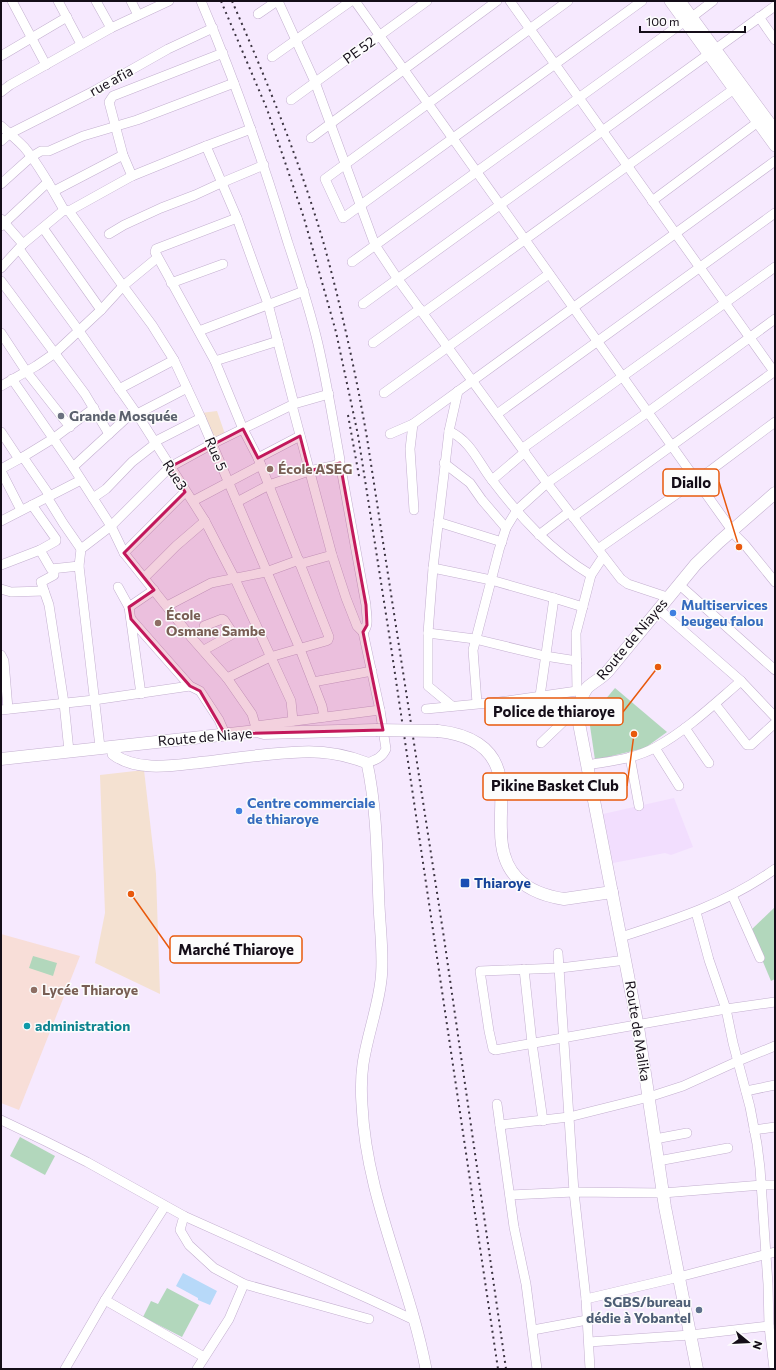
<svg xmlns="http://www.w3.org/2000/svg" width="776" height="1370" font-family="Commissioner,sans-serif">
  <rect width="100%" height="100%" fill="#f6e9fe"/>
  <g fill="#f4e1d1">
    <path d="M217,411L226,437L214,442L201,413Z"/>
    <path d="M144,770L156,874L160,994L95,963L105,913L100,775Z"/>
  </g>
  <path fill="#f2defe" d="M674,798L693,847L671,855L665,853L613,863L603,814Z"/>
  <path fill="#f8ded8" d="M1,934L80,956L19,1110L1,1103Z"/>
  <g fill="#b2d7bc">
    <path d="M615,688L667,732L645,748L595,760L589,719Z"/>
    <path d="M775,907V979L771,981L750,931Z"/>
    <path d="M33,956L57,963L53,976L29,968Z"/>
    <path d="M20,1137L55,1156L45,1175L10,1156Z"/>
    <path d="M167,1288L199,1305L182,1337L143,1317L151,1301L158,1304Z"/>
  </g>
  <path fill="#b7d9f9" d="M183,1273L217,1291L210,1305L198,1300V1298L176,1286Z"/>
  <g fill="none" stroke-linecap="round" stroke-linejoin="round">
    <defs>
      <g id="minor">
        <path d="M12,1L46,65"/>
        <path d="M58,1L81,44"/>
        <path d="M96,1L111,28"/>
        <path d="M131,1L138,15"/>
        <path d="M201,1C235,80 263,161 288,243C299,276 310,310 318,344C327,383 333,421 340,460L337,465L309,471L269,485L237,502"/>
        <path d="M278,1L315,82L375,245L397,278L547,483L621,579L628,584L667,597"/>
        <path d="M355,1L736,536L745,545L775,582"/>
        <path d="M510,1L775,373"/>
        <path d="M568,1L325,179L343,218L642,1"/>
        <path d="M258,14L277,1"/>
        <path d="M692,17L713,1"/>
        <path d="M759,17L775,40"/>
        <path d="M1,56L67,17"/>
        <path d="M272,57L351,1"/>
        <path d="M1,92L10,85L111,28L169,1"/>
        <path d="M291,100L427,1"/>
        <path d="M1,126C9,133 17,140 24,147C40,166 52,189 64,210"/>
        <path d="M311,138L497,1"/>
        <path d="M1,141L9,134L92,92L168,49L213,28"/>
        <path d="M206,146L237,218L268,304L294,404"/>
        <path d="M132,176L123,155L109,102L113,96L223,53"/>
        <path d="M1,184L31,157L41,151H49L83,136L137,120L234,83"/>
        <path d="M54,191L123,155"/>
        <path d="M652,201L758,122"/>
        <path d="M69,211L123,286L152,325L174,360L201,418L300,649L322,706L324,717"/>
        <path d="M1,219L23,244"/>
        <path d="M1,226L48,182"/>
        <path d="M43,228L101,310"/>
        <path d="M109,234L124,225L161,208L195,195L221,183L264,165"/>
        <path d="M19,249L79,331L137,414L205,521L235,579L291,701L293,721"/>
        <path d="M352,262L685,21"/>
        <path d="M1,268L23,244L64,210L69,211L132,176L206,146L251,129"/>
        <path d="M1,281L85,394L109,434"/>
        <path d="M171,283L223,264"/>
        <path d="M363,304L775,6"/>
        <path d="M423,313L734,89"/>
        <path d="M199,331L304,291"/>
        <path d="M1,333L26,371L70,427"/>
        <path d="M373,343L420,309"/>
        <path d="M215,361L278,341"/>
        <path d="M12,379L73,467L111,526L124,553L191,637L227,678L252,714L257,731"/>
        <path d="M1,386L36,366L55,353L101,310L123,286L157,258"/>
        <path d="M119,389L174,360"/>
        <path d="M384,393L549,274"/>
        <path d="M292,405L332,555L346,598L357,626L363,632L380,710L386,749C382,758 375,760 367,763"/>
        <path d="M137,414L187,388"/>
        <path d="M497,414L775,213"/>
        <path d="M413,424L410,449L414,510"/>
        <path d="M449,431C471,441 478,462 492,480C520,517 551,551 591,575"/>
        <path d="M1,432L19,459L23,457L50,496"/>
        <path d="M390,434L413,424L775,161"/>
        <path d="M154,442L201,418"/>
        <path d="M523,448L775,267"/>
        <path d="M23,457L54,438L94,408"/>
        <path d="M258,458L300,436"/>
        <path d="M340,463L366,605C366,614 370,625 363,632"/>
        <path d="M444,463L470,483L482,500L506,528"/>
        <path d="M73,467L134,411"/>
        <path d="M1,469L19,459"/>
        <path d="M1,471L21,510"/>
        <path d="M492,480L525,452"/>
        <path d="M47,497L63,523L81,549"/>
        <path d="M93,498L106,489L132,462L155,444"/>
        <path d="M193,501L261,465"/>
        <path d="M573,517L775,371"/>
        <path d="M1,521L81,480"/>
        <path d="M438,522L502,542"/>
        <path d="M539,535L569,512"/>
        <path d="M598,549L711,470L775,422"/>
        <path d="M40,550L51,569L79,566"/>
        <path d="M124,553L185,492"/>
        <path d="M300,564L332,555"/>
        <path d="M1,565L40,550L56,541V539L32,505"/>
        <path d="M433,568L491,580L554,598L583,607"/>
        <path d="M54,569V575L41,582L49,605L64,703L69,751"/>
        <path d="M145,577L176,546L205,521"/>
        <path d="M118,587L129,607"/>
        <path d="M683,588L775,670"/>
        <path d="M1,589L11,592L44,591"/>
        <path d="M167,606L211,583L266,572L299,560"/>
        <path d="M663,613L741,681L775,717"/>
        <path d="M131,619L190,686L200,691L219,720L225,734"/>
        <path d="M428,633L475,639L545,656L577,661"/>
        <path d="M204,650L231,635L232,632L224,620L222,619L204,626"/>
        <path d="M1,655L4,661L8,709"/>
        <path d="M227,678L270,657L326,641L328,640L329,637L258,458L243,429L215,361L155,252L156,249L237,218"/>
        <path d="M313,682L372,671"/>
        <path d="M577,691L576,633L591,575L603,557"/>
        <path d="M141,694L129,607L154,590"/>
        <path d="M540,696L554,598"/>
        <path d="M477,703L473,650L499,550L506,528L517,510L547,483L648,412L775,319"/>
        <path d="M715,704L747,745H751L775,723"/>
        <path d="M452,706L428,686V633L433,568L449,431L458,391"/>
        <path d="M426,709L499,702L577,691L584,695"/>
        <path d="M1,710L94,700L190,686"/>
        <path d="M256,726L380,710"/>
        <path d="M685,728L709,763"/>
        <path d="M541,743L564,721L577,713"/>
        <path d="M100,747L79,566L81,549L111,526L170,467L212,444L294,404L329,394"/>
        <path d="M655,748L679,786"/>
        <path d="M630,757L639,806"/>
        <path d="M587,765C610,761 635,759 656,747C687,730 714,704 741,681"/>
        <path d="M732,895L760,958"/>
        <path d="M696,912L709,960L726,1009L733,1043L750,1107L757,1144L760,1168L768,1284L769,1326L774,1369"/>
        <path d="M621,937C677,919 727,903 775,869"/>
        <path d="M558,953L574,1192L586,1299L590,1369"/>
        <path d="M626,960L560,968L480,971L489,1031L493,1049L495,1050L726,1009L775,1002"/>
        <path d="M524,969L532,1043L543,1121"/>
        <path d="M746,1091L775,1085"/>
        <path d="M497,1104L514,1227L526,1284L537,1369"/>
        <path d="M1,1120L45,1141L87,1162L184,1216L369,1299L414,1320"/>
        <path d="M500,1125L569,1117L649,1097L683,1086L738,1061L775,1046"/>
        <path d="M754,1130L775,1127"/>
        <path d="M655,1139L687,1133"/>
        <path d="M658,1161L728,1148"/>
        <path d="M510,1195L574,1192L663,1193L762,1185H775"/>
        <path d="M184,1216L180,1230L189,1245L214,1268L244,1284L369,1319"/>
        <path d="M586,1299L679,1277L775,1252"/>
        <path d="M105,1300L204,1357"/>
        <path d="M533,1330L587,1320"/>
        <path d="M589,1342L690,1335L769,1326"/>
        <path d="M65,1369L105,1300L165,1206"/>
        <path d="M197,1369L229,1319L244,1284"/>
      </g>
      <g id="tertiary">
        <path d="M670,1L775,146"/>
        <path d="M680,1L775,130"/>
        <path d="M113,754C138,773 176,765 205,762C237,758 269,753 302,752C324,751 346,755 367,763C377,809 377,858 379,905C380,929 384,957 381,980C378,1008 367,1036 363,1064C361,1078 361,1091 362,1105C366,1197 409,1280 426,1369"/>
      </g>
      <g id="secondary">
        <path d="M438,731C467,734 495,746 500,779C503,796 500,814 501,831C501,873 524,893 564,899L612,892"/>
        <path d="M1,759L257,731L264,733L376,730"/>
        <path d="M697,1369L665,1207L638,1027L577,713C579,704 582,695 587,688C593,682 602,678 608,671L696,564L719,542L775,493"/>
      </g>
    </defs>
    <use href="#minor" stroke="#c3afcf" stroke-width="10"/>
    <use href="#tertiary" stroke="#c3afcf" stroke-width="12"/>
    <use href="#secondary" stroke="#c3afcf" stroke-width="13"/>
    <use href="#minor" stroke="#fff" stroke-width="9"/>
    <use href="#tertiary" stroke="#fff" stroke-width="11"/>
    <use href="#secondary" stroke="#fff" stroke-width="12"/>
    <g stroke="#3c3441" stroke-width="2" stroke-dasharray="2 4" stroke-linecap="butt">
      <path d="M221,1L267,109L304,218L336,332L358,435L390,640L498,1369"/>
      <path d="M232,1C267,81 301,164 325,248C342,311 356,374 367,438L444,938L506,1369"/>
      <path d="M348,415L359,476"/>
    </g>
    <defs>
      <path id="secondary-bridge" d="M376,730L438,731"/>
    </defs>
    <use href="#secondary-bridge" stroke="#c3afcf" stroke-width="13" stroke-linecap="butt"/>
    <use href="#secondary-bridge" stroke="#fff" stroke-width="12"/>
  </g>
  <path fill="#c2185b" fill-opacity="0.2" stroke="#c2185b" stroke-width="3" stroke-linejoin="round" d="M243,429L258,458L300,436L309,471L340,463L366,605L367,625L363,632L383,730L225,734L200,691L190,686L131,619L129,607L154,590L124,553L185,492L170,467Z"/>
  <circle fill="#6b7280" stroke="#fcfcfc" stroke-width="1.5" cx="61" cy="416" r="4"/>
  <g fill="#8d6e63" stroke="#fcfcfc" stroke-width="1.5">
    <circle cx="270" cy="469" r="4"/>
    <circle cx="158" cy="623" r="4"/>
    <circle cx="34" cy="990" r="4"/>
  </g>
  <g fill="#3f7fe0" stroke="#fcfcfc" stroke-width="1.5">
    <circle cx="673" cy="613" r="4"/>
    <circle cx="239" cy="811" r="4"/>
  </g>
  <rect fill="#1a4fb4" stroke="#fcfcfc" stroke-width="1.5" x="460" y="878" width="10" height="10" rx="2"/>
  <circle fill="#0f9aa8" stroke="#fcfcfc" stroke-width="1.5" cx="27" cy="1026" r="4"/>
  <circle fill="#5c6f8a" stroke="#fcfcfc" stroke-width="1.5" cx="699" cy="1310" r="4"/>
  <g text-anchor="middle" stroke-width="3" stroke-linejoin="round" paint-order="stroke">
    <g font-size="14" fill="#140d18" stroke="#fcfcfc">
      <text transform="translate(359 50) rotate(-36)" y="5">PE 52</text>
      <text transform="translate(111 81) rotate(-29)" y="5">rue afia</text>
      <text transform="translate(216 454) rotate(67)" y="5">Rue 5</text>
      <text transform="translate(175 475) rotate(57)" y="5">Rue3</text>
      <text transform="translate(632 639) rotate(-50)" y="5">Route de Niayes</text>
      <text transform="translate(205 737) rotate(-5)" y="5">Route de Niaye</text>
      <text transform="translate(638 1031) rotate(81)" y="5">Route de Malika</text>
    </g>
    <g font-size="14" font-weight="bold" fill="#5b616d" stroke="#fcfcfc" text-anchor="start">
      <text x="69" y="421">Grande Mosquée</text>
    </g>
    <g font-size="14" font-weight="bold" fill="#785e54" stroke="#fcfcfc" text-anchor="start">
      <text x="278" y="474">École ASEG</text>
      <text x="166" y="620">École<tspan x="166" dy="16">Osmane Sambe</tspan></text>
      <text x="42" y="995">Lycée Thiaroye</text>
    </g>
    <g font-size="14" font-weight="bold" fill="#366cbe" stroke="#fcfcfc" text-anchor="start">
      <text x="681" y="610">Multiservices<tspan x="681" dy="16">beugeu falou</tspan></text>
      <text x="247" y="808">Centre commerciale<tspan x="247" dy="16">de thiaroye</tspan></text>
    </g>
    <g font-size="14" font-weight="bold" fill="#164399" stroke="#fcfcfc" text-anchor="start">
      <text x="474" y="888">Thiaroye</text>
    </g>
    <g font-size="14" font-weight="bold" fill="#0d838f" stroke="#fcfcfc" text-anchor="start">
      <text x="35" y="1031">administration</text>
    </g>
    <g font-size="14" font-weight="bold" fill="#4e5e75" stroke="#fcfcfc" text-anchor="end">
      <text x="691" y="1307">SGBS/bureau<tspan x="691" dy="16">dédie à Yobantel</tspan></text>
    </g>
  </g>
  <path fill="none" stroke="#e8590c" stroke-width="1.5" d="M739 547L719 482M658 667L623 712M634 734L627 786M131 894L170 949"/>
  <g fill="#e8590c" stroke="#fcfcfc" stroke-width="1.5">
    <circle cx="739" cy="547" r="4"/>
    <circle cx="658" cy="667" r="4"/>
    <circle cx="634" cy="734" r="4"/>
    <circle cx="131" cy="894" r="4"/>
  </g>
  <g fill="#fcfcfc" stroke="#e8590c" stroke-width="1.5">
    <rect x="663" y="469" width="56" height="27" rx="4"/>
    <rect x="485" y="698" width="138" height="27" rx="4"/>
    <rect x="483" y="773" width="144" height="27" rx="4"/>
    <rect x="170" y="936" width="132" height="27" rx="4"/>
  </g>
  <g font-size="15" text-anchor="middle" font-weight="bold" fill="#140d18">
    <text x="691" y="488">Diallo</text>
    <text x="554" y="717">Police de thiaroye</text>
    <text x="555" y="791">Pikine Basket Club</text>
    <text x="236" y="955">Marché Thiaroye</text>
  </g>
  <rect width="776" height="1370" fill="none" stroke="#140d18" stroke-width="4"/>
  <g transform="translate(748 1342) rotate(108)" stroke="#fcfcfc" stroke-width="3" paint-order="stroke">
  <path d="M0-3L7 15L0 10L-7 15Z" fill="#140d18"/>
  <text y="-6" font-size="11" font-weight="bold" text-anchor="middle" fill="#140d18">N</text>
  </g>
  <path d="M640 26v6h105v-6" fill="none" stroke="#140d18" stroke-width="2"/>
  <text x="646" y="26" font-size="12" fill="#140d18" stroke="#fcfcfc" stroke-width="3" paint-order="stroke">100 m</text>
</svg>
